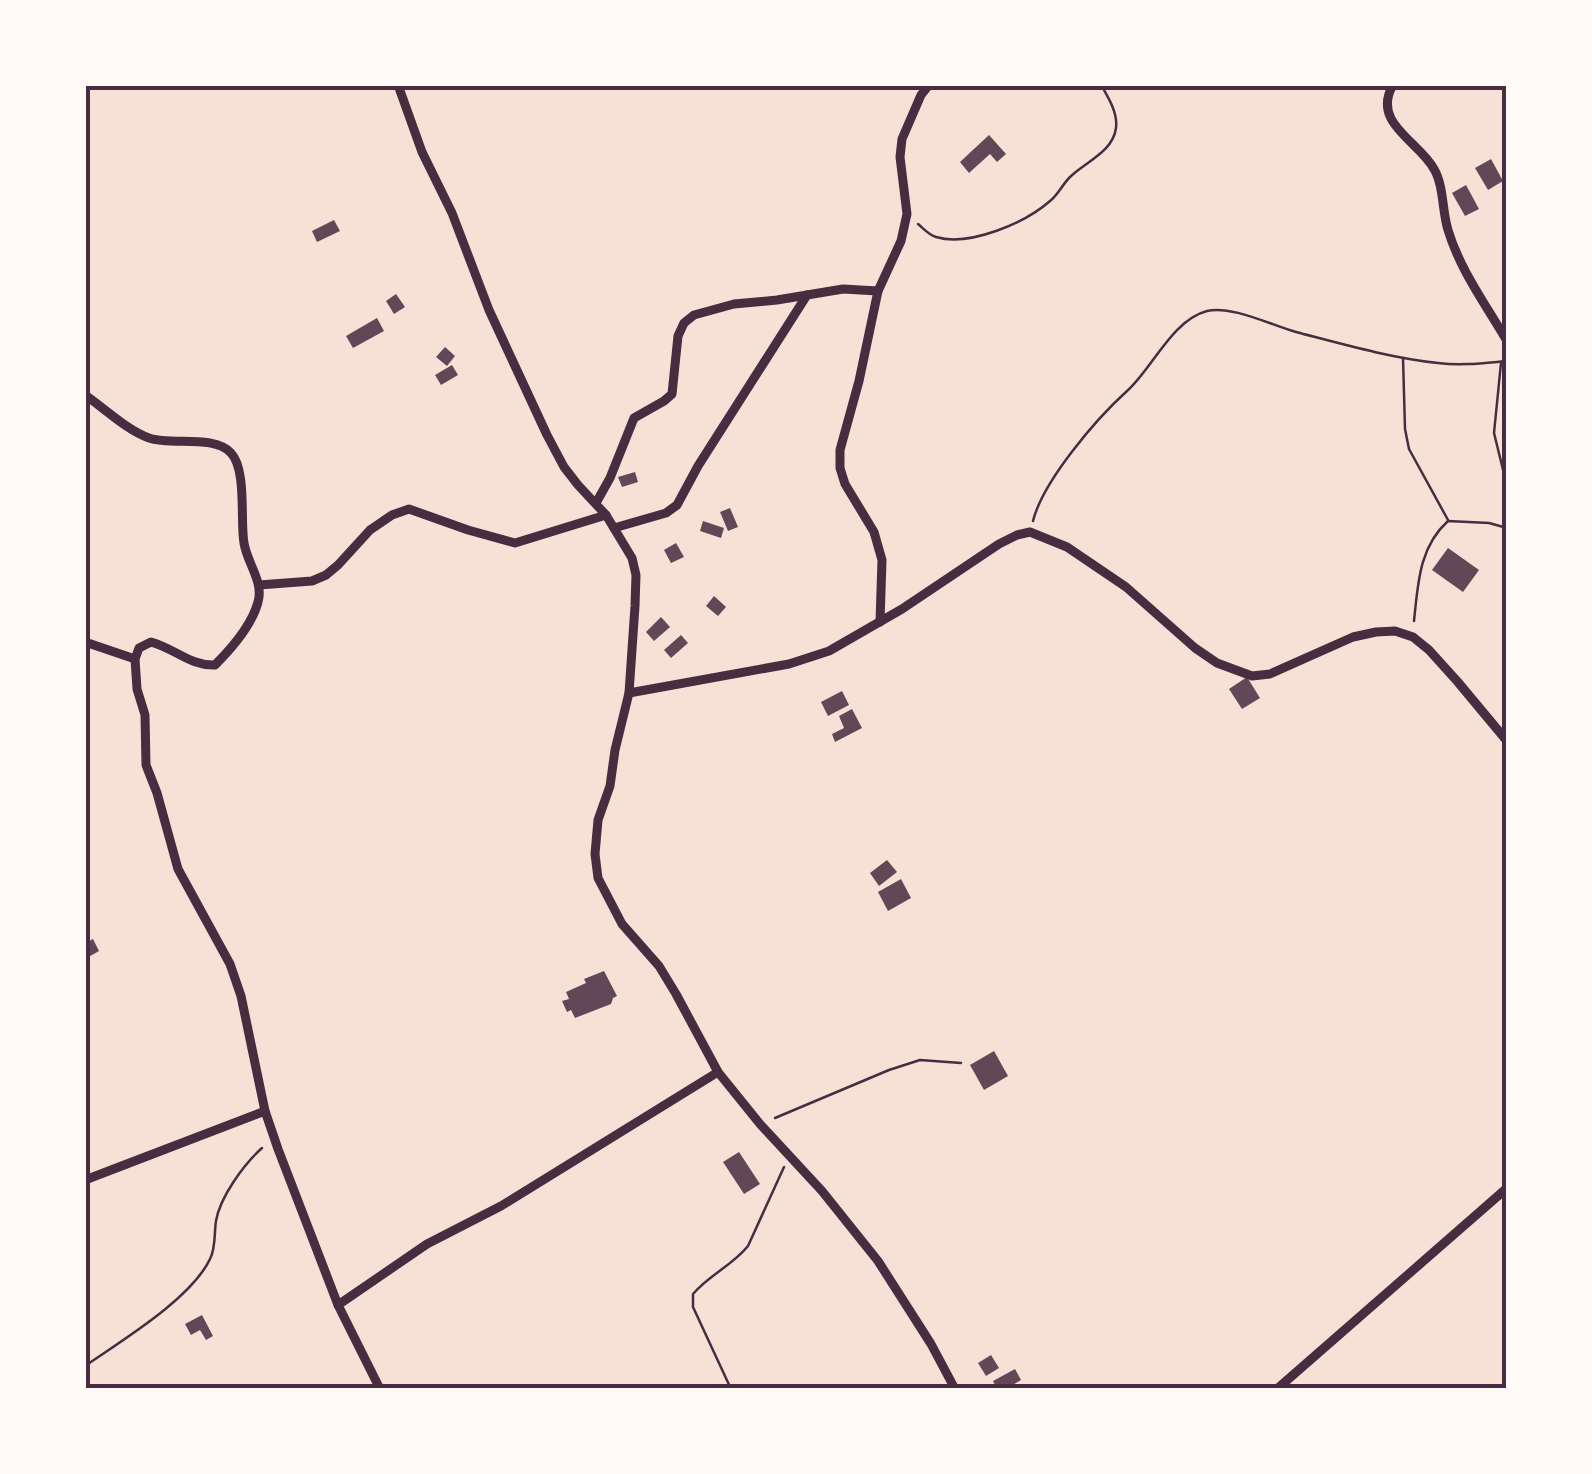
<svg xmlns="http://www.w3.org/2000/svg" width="1592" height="1474" font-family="Helvetica,sans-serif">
  <rect width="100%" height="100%" fill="#f7e1d7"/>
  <g fill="#644757">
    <path d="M989,135L1006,154L997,162L990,154L969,173L960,162Z"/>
    <path d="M1491,159L1503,181L1488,190L1475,168Z"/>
    <path d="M1466,185L1479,209L1465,216L1452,193Z"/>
    <path d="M334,220L340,231L317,242L312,231Z"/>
    <path d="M396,294L405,307L394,314L386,301Z"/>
    <path d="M377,318L384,331L353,348L346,336Z"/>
    <path d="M445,347L455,356L447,366L436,357Z"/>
    <path d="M452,365L458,375L441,385L435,375Z"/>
    <path d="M635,472L638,482L622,487L618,477Z"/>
    <path d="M730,508L738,527L728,531L720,512Z"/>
    <path d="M703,521L724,528L721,538L700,531Z"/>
    <path d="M676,543L684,557L671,563L664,550Z"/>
    <path d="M1448,548L1479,570L1463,592L1432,570Z"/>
    <path d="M714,596L726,607L718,616L706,606Z"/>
    <path d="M661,617L670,627L654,641L646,632Z"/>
    <path d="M681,635L688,643L671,658L664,650Z"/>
    <path d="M1247,677L1260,698L1242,709L1229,689Z"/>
    <path d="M842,691L849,705L828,716L821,702Z"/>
    <path d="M852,709L862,728L835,742L832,734L844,728L839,716Z"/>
    <path d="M887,860L897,872L879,886L870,873Z"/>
    <path d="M901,879L911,898L888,911L878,892Z"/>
    <path d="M93,939L99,951L85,959V943Z"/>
    <path d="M604,971L617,996L613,998L611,1004L575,1018L571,1010L567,1012L562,1001L569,999L566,992L586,983L584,979Z"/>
    <path d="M994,1051L1008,1076L984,1090L970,1065Z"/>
    <path d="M739,1152L760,1184L744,1194L723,1162Z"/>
    <path d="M202,1315L213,1336L206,1340L200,1330L191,1335L185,1324Z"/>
    <path d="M991,1355L999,1368L986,1376L978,1363Z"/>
    <path d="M1015,1369L1021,1380L1006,1389H997L993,1381Z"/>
  </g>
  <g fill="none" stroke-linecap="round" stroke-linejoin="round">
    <g stroke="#4a2c40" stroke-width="2.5">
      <path d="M918,224C924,229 929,235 936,237C969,247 1025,223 1050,201C1058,195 1062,185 1070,177C1085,162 1113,152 1116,128C1118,113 1108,97 1101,85"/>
      <path d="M1403,358L1405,429L1409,449L1448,520"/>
      <path d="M1501,363L1494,433L1507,486"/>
      <path d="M1033,521C1043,481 1096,419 1127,391C1152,369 1172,320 1207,311C1231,305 1271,325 1296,332C1342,344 1391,358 1438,363C1461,366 1484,363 1507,361"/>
      <path d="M1414,621C1418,584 1419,547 1448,521L1489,523L1507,528"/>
      <path d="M775,1118L889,1070L920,1060L961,1063"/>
      <path d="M85,1366C121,1341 191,1299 210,1259C216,1248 214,1233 216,1221C220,1197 244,1164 262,1148"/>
      <path d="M731,1389L693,1307V1294C709,1275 733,1265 748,1246L784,1167"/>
    </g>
    <g stroke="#4a2c40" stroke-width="9">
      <path d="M398,85L422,152L452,213L489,310L547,435L564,467L578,485L606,515L632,558L636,575L635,606L629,693L615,750L610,786L598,820L595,854L598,878L622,924L659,966L676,994L718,1072L760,1124L822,1191L878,1261L931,1344L955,1389"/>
      <path d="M1393,85C1371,123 1419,141 1434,169C1444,186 1442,211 1448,230C1460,270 1486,305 1507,341"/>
      <path d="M85,395C104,408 128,431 149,438C171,446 214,434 231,453C247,470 240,521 244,543C247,563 264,582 258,602C252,625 231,649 215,665C190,666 176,649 151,642L139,648L135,659L137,689L145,715L146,765L157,793L178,869L230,964L241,996L265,1111L278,1149L338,1305L380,1389"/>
      <path d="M596,503L610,478L634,418L664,401L672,394L678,336L684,323L694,315L734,304L777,300L843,289L878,291"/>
      <path d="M614,528L666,513L677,505L698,466L807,295"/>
      <path d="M259,585L312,581L326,575L338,565L370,530L392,515L409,509L468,530L515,543L606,515"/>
      <path d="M880,622L882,560L874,532L845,484L840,468V450L859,381L878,291L901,241L907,214L900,157L902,139L921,95L929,85"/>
      <path d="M85,642L135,659"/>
      <path d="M629,693L789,664L829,651L902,609L999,544L1017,535L1030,532L1067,547L1126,587L1195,648L1217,663L1252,676L1270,674L1353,637L1376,632L1395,631L1413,637L1429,650L1457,681L1507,741"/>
      <path d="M85,1180L265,1111"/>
      <path d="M338,1305L427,1244L501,1206L718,1072"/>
      <path d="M1277,1389L1507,1188"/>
    </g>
  </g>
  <rect width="1592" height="1474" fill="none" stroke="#fffaf5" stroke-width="175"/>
  <rect x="88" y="88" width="1416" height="1298" fill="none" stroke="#4a2c40" stroke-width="4"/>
</svg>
